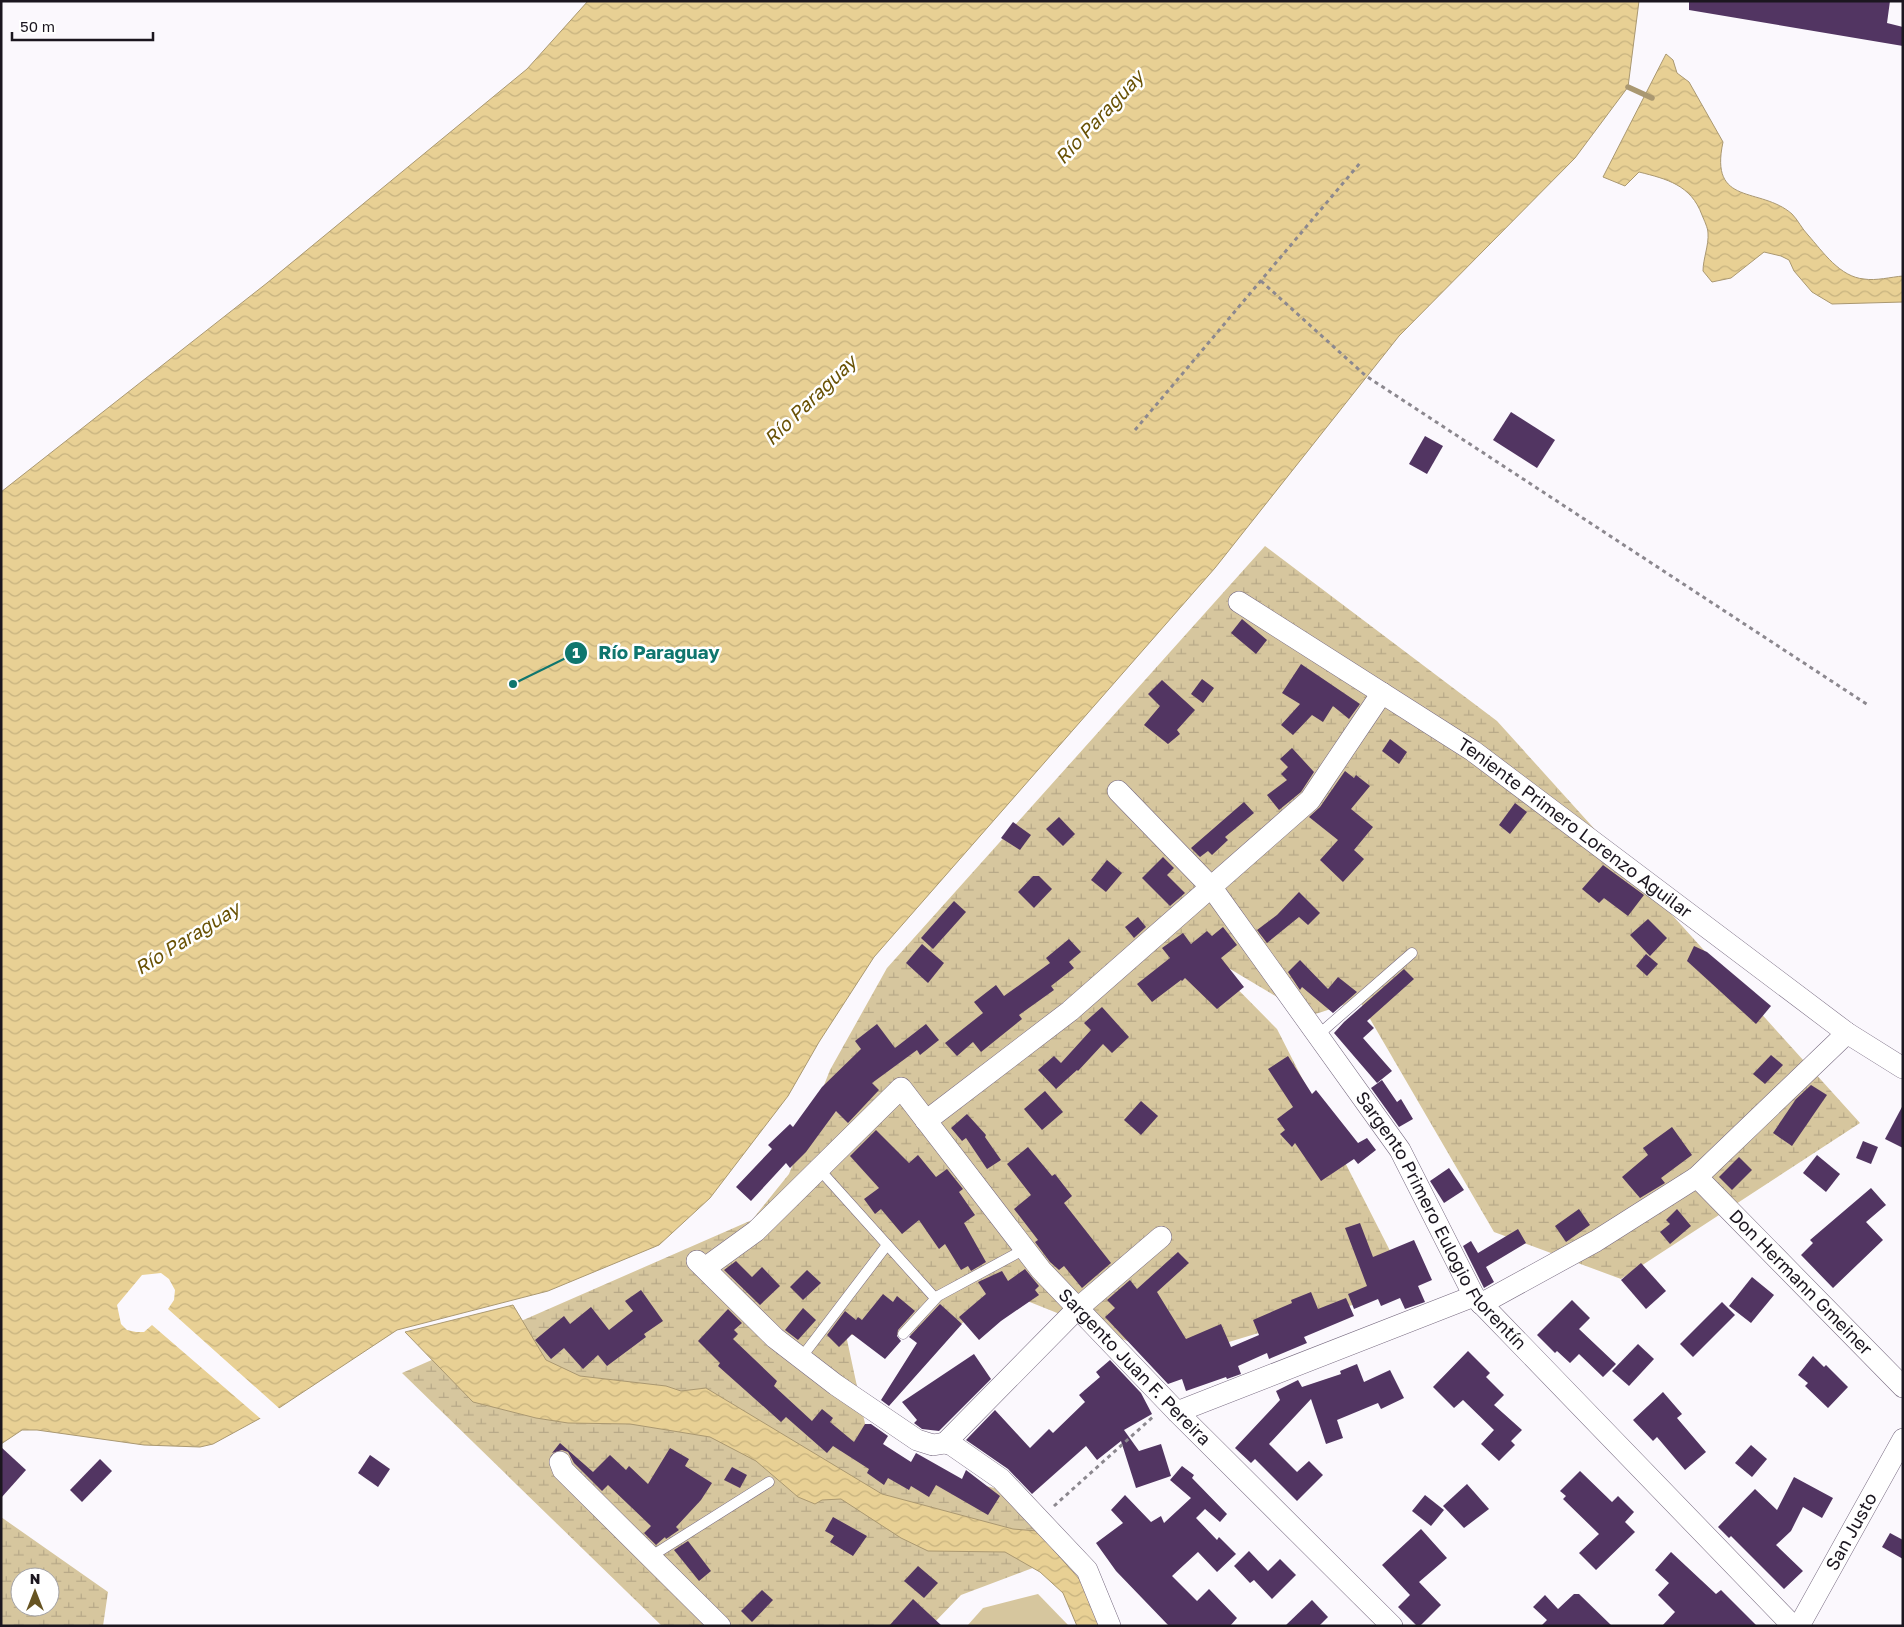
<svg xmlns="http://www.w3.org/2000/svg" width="1904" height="1627" font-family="'Golos Text',sans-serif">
  <defs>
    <pattern id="wetland-marsh" width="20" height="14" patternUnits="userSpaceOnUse" patternTransform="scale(1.25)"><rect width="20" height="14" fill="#d6c69e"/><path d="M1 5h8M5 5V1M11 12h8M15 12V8" fill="none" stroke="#b7a988"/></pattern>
    <pattern id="water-waves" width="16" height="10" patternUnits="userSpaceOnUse" patternTransform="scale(1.25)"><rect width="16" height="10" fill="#e8d094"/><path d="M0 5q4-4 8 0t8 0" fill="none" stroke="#c6b27f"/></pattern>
  </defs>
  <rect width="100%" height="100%" fill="#fbf8fd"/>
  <g fill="url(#wetland-marsh)" fill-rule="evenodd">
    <path d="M1265,546L1497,721L1860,1123L1621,1279L1494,1232L1359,1000L1309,1016L1200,951L1277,1029L1409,1288L1172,1359L1012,1295L941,1335H846L873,1461L1008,1491L1070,1554L961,1595L931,1626H662L402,1373L752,1220L789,1174L830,1070L887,968Z"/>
    <path d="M1,1517L108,1592L103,1626H1ZM20,1577H50V1607H20Z"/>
  </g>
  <path fill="#d6c69e" d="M1038,1594L1069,1626H967L983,1608Z"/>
  <g fill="url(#water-waves)" stroke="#aa9871">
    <path d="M588,1H1639L1628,87L1575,158L1399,336L1215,568L874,957L819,1042L788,1096L710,1198L659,1245L548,1291L397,1330L279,1408L213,1444L200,1447L144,1445L37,1430H22L1,1444V492L267,283L527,69Z"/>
    <path d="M1666,54L1673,60L1677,73L1689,82L1723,142C1709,207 1760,186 1792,214C1798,220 1802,229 1808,235C1823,252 1840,277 1864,279C1876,281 1891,277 1903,276V302L1832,304L1812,292L1794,271L1789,260L1781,256L1764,252L1731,278L1712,282L1703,271C1703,259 1709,245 1708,233C1708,228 1704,220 1702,215C1691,185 1667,179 1639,172L1625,186L1603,177Z"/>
    <path d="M513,1305L546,1360L580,1376L666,1386L681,1391L706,1388L882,1494L1013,1529L1037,1531L1088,1589L1102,1626H1077L1063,1593L1040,1572L1005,1552L928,1551L901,1538L841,1499L822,1500L815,1504L798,1497L756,1461L710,1437L630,1424L568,1423L536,1418L473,1402L405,1332Z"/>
  </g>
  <path fill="#fbf8fd" d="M161,1273L169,1279L175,1290L174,1300L168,1309L281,1410L262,1420L152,1325L144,1332H136L127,1330L121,1324L117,1305L142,1275Z"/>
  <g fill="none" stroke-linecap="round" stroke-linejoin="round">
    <path stroke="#aa9871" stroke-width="5.5" d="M1628,87L1652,98"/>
  </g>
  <g fill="#523562">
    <path d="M1689,1H1890L1887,23L1903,27V46L1689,10Z"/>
    <path d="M1511,412L1555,440L1537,468L1493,440Z"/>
    <path d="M1425,436L1443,446L1427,474L1409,464Z"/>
    <path d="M1242,619L1267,640L1256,654L1231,633Z"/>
    <path d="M1301,664L1360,704L1349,719L1333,706L1323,722L1312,715L1293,735L1281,725L1300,704L1282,693Z"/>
    <path d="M1202,679L1214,688L1203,703L1191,694Z"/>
    <path d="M1162,680L1195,710L1177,730L1180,734L1168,744L1144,725L1160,706L1148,694Z"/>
    <path d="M1390,739L1407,752L1399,764L1382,751Z"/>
    <path d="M1292,748L1314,772L1301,792L1279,810L1267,795L1287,780L1281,774L1288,767L1280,759Z"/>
    <path d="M1345,771L1354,778L1356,775L1370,786L1351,809L1373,827L1354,850L1364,859L1343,882L1320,860L1338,840L1309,817L1320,807Z"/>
    <path d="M1244,802L1254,813L1225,837L1228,840L1212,855L1208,851L1200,857L1191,848Z"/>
    <path d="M1515,803L1527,812L1510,834L1499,825Z"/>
    <path d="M1059,817L1075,834L1063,846L1046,829Z"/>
    <path d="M1013,822L1031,835L1020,850L1001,838Z"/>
    <path d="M1163,857L1174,868L1167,875L1185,893L1170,906L1142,878Z"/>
    <path d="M1107,860L1122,873L1106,892L1091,880Z"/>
    <path d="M1603,865L1644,895L1628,916L1604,898L1599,903L1582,889Z"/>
    <path d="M1033,876H1039L1052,889L1034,908L1018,892Z"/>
    <path d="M1299,892L1320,913L1308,925L1299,917L1267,943L1257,930L1277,915Z"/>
    <path d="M954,901L966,912L933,949L921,938Z"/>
    <path d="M1138,917L1146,927L1134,938L1125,927Z"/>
    <path d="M1648,919L1667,938L1650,956L1630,935Z"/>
    <path d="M1223,927L1237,945L1221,958L1244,987L1217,1009L1185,978L1182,981L1181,980L1152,1002L1137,984L1170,958L1162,948L1183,933L1191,944L1207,931L1212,936Z"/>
    <path d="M1069,939L1081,952L1069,962L1074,968L1051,986L1054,990L1019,1015L1022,1019L981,1052L973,1042L957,1056L945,1043L983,1013L974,1002L996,985L1004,996L1050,963L1046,958Z"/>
    <path d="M922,944L944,963L928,983L906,963Z"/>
    <path d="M1694,946L1707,952L1771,1006L1756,1024L1687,961Z"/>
    <path d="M1646,954L1658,964L1647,976L1636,966Z"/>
    <path d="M1300,960L1328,989L1338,977L1357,992L1333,1013L1302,987L1300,990L1288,972Z"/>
    <path d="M1404,969L1414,979L1367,1021L1374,1028L1363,1038L1392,1071L1377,1083L1334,1033L1344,1022Z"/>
    <path d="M1102,1007L1129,1037L1112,1053L1103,1044L1078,1071L1077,1070L1056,1089L1038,1070L1054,1056L1061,1063L1091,1030L1084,1023Z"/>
    <path d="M877,1024L895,1048L926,1024L939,1040L920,1055L917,1050L872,1083L879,1090L848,1123L836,1111L806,1152L790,1168L786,1163L751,1201L736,1187L772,1149L768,1145L790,1124L793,1127L822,1087L861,1049L855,1041Z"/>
    <path d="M1771,1055L1783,1065L1765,1084L1753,1074Z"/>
    <path d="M1288,1056L1312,1094L1316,1090L1358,1143L1367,1138L1376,1150L1358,1164L1354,1159L1321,1181L1295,1143L1292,1147L1280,1134L1285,1130L1277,1119L1293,1107L1268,1069Z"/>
    <path d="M1382,1080L1397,1102L1401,1099L1413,1119L1399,1127L1371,1088Z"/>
    <path d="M1811,1085L1827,1095L1792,1146L1773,1133L1796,1099Z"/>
    <path d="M1045,1091L1063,1112L1042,1130L1024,1109Z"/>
    <path d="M1141,1101L1158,1116L1141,1135L1124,1120Z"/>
    <path d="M1903,1105V1148L1885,1139Z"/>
    <path d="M967,1114L986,1135L985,1137L1001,1160L987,1169L966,1138L962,1141L951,1128Z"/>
    <path d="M1672,1127L1692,1155L1661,1178L1665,1183L1640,1198L1622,1177L1648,1155L1643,1148Z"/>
    <path d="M876,1130L909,1163L918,1155L936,1177L947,1169L963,1189L959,1192L975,1215L964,1223L986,1262L971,1271L968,1266L961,1270L945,1244L939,1249L919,1220L902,1234L881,1209L875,1214L864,1199L879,1188L850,1156Z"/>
    <path d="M1863,1141L1878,1147L1871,1164L1856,1158Z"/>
    <path d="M1028,1147L1052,1176L1055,1174L1072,1196L1064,1203L1111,1263L1082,1288L1064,1266L1059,1270L1050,1262L1035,1242L1038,1240L1014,1209L1031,1195L1007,1164Z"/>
    <path d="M1817,1155L1840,1174L1826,1192L1803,1173Z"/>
    <path d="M1739,1157L1752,1170L1732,1190L1719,1177Z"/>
    <path d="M1449,1168L1464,1190L1444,1203L1430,1181Z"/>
    <path d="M1871,1188L1886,1205L1866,1222L1883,1240L1833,1288L1801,1255L1813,1243L1810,1240Z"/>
    <path d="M1579,1209L1590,1225L1566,1242L1555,1226Z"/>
    <path d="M1677,1209L1691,1226L1670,1244L1660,1232L1670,1224L1666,1220Z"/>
    <path d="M1360,1223L1373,1257L1414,1240L1432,1280L1418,1286L1425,1302L1405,1309L1400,1298L1381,1306L1378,1299L1354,1309L1348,1294L1367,1286L1345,1228Z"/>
    <path d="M1518,1229L1526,1243L1486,1267L1494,1282L1484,1288L1463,1246L1471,1241L1478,1253Z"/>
    <path d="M1178,1252L1189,1263L1157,1292L1186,1339L1221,1324L1231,1347L1259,1335L1253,1320L1292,1303L1291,1300L1311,1292L1318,1309L1346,1298L1354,1316L1304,1337L1307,1343L1269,1359L1267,1353L1238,1366L1241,1374L1227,1379L1226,1377L1186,1391L1182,1379L1168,1384L1105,1317L1115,1308L1107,1300L1130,1280L1137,1289Z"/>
    <path d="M736,1261L752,1277L762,1267L780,1286L760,1305L724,1270Z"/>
    <path d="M1641,1263L1666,1291L1646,1309L1621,1280Z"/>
    <path d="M1025,1269L1039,1286L1035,1290L1039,1295L1001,1321L979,1340L959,1317L986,1294L978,1282L1002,1271L1008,1281Z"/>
    <path d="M807,1270L821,1283L803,1300L790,1287Z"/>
    <path d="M1752,1277L1774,1295L1751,1323L1729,1306Z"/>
    <path d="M641,1290L663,1321L644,1334L646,1337L607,1366L598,1355L583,1369L564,1348L551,1359L535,1340L564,1316L570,1324L591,1307L609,1330L633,1311L625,1301Z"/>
    <path d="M883,1294L893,1302L897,1296L915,1311L898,1330L897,1336L901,1341L885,1359L852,1334L839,1347L827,1335L845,1311L856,1320L858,1317L862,1320Z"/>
    <path d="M1572,1300L1590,1318L1579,1329L1616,1364L1603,1377L1579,1354L1570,1363L1557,1351L1555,1353L1537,1335Z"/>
    <path d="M1722,1302L1735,1315L1693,1357L1680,1344Z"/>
    <path d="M940,1304L962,1324L889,1406L881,1400L917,1343L909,1337Z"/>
    <path d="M803,1308L816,1320L798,1340L785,1330Z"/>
    <path d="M728,1309L742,1323L734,1330L738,1334L733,1339L777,1381L774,1386L812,1421L822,1409L833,1418L830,1422L854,1442L865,1424H871L888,1436L883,1444L911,1462L916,1453L962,1479L966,1470L1000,1496L988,1515L936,1485L929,1497L911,1486L909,1490L888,1478L884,1485L867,1473L869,1469L833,1446L827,1453L786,1417L781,1422L718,1366L720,1363L698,1341Z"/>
    <path d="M1638,1344L1654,1359L1629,1386L1612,1371Z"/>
    <path d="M1468,1351L1490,1373L1486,1377L1504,1395L1494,1405L1522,1430L1511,1441L1515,1445L1499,1461L1481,1444L1494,1430L1463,1400L1454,1408L1433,1387Z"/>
    <path d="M974,1354L991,1379L939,1431L922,1429L914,1423L917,1420L902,1402Z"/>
    <path d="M1813,1356L1824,1367L1826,1365L1848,1387L1828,1408L1805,1386L1808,1383L1798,1375Z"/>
    <path d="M1110,1360L1141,1393L1152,1414L1124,1430L1139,1451L1161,1444L1171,1476L1136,1488L1121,1441L1097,1460L1086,1446L1032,1494L1008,1469L966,1440L995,1410L1030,1448L1049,1429L1053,1433L1085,1402L1079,1395L1100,1377L1096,1372Z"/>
    <path d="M1357,1364L1364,1382L1390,1370L1404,1398L1381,1409L1378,1403L1337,1420L1343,1438L1326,1444L1311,1399L1269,1444L1297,1472L1309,1461L1323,1475L1297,1501L1255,1459L1251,1463L1235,1448L1280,1400L1276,1391L1298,1380L1302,1387L1341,1374L1340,1371Z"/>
    <path d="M1663,1392L1682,1414L1677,1418L1706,1452L1685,1470L1657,1437L1653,1441L1633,1420Z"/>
    <path d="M560,1443L593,1472L610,1455L626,1470L629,1466L648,1484L670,1448L689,1459L685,1466L712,1483L701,1500L676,1527L679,1530L666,1539L665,1537L656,1545L644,1533L651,1526L608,1485L602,1491L574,1463L568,1452L562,1450L552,1453Z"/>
    <path d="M1751,1445L1767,1459L1752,1477L1735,1463Z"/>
    <path d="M1,1447L26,1470L1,1498Z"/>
    <path d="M370,1455L390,1469L378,1487L358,1473Z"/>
    <path d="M100,1459L112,1471L82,1502L70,1490Z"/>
    <path d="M1182,1466L1194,1475L1192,1478L1227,1514L1220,1522L1205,1509L1196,1518L1217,1540L1219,1537L1236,1554L1217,1572L1198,1552L1172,1576L1197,1601L1209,1589L1237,1618L1230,1626H1169L1116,1571L1096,1543L1123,1523L1111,1510L1125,1495L1151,1522L1161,1516L1164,1523L1191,1498L1170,1480Z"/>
    <path d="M732,1467L747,1475L740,1488L724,1480Z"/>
    <path d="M1580,1471L1612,1502L1618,1496L1634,1512L1625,1522L1635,1532L1596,1570L1579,1553L1599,1534L1563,1499L1566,1496L1560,1491Z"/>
    <path d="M1794,1477L1833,1498L1822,1518L1803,1507L1791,1531L1776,1545L1803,1571L1784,1589L1731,1536L1729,1538L1718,1527L1755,1489L1777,1510Z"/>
    <path d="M1467,1484L1489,1509L1464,1528L1443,1506Z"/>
    <path d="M1425,1495L1444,1510L1431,1526L1412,1511Z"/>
    <path d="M833,1517L867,1536L853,1556L830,1542L834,1536L825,1531Z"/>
    <path d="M1421,1529L1447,1558L1419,1582L1441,1605L1420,1626H1417L1398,1607L1410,1595L1382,1565Z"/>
    <path d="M1890,1533L1903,1540V1559L1882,1547Z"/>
    <path d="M688,1541L711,1571L699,1581L674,1550Z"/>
    <path d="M1249,1551L1268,1571L1280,1559L1296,1575L1272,1599L1254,1580L1250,1583L1234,1566Z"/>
    <path d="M1671,1552L1716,1594L1721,1590L1757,1626H1662L1675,1612L1658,1595L1669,1583L1655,1570Z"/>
    <path d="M918,1566L938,1583L924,1598L904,1581Z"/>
    <path d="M762,1590L773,1600L752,1622L741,1611Z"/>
    <path d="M1574,1594H1579L1612,1626H1541L1547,1620L1533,1607L1545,1595L1558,1609Z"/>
    <path d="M913,1599L942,1626H889Z"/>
    <path d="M1312,1600L1328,1617L1319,1626H1285Z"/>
  </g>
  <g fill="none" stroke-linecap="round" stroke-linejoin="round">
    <defs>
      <g id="service">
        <path d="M1318,1035L1412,953"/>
        <path d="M819,1169L935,1298"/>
        <path d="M903,1334L938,1296L1025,1249"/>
        <path d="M801,1358L887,1245"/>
        <path d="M650,1557L769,1482"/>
      </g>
      <g id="minor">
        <path id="s1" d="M1239,602L1473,751L1847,1033L1903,1068"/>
        <path id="s2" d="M1118,791L1212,888L1400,1150L1474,1296L1793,1626"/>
        <path d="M926,1121L1070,1011L1310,800L1382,693"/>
        <path id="s3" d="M1697,1177L1903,1387"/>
        <path d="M697,1261L775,1338L836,1385L917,1440L933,1445L945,1443L952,1445L1001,1479L1087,1570L1110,1626"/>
        <path id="s4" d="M705,1268L756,1231L901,1088L1041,1270L1177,1412L1392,1626"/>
        <path d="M1481,1304L1596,1241L1697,1177L1847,1033"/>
        <path d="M1177,1412L1474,1296"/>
        <path d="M945,1443L1078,1308L1161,1237"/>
        <path d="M560,1462L563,1470L720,1626"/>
        <path id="s5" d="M1799,1626L1903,1439"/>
      </g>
    </defs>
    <use href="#service" stroke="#776a80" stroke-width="11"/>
    <use href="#minor" stroke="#776a80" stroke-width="22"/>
    <g stroke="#8c888f" stroke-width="3" stroke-dasharray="4 4" stroke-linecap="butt">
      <path d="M1261,281L1366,376L1868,705"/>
      <path d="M1135,430L1360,163"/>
      <path d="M1054,1506L1155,1415"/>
    </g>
    <use href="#service" stroke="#fff" stroke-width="10"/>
    <use href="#minor" stroke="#fff" stroke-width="21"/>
  </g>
  <g text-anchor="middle" stroke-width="5" stroke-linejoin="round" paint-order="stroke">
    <g font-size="18" fill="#1b161f" stroke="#fff">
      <text dy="6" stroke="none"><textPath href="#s1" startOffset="405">Teniente Primero Lorenzo Aguilar</textPath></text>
      <text dy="6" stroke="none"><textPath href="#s2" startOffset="540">Sargento Primero Eulogio Florentín</textPath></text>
      <text dy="6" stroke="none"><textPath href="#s3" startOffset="148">Don Hermann Gmeiner</textPath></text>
      <text dy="6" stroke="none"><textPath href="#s4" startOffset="631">Sargento Juan F. Pereira</textPath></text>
      <text dy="6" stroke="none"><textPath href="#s5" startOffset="108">San Justo</textPath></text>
    </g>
    <g font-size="19" font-style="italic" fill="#685104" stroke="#fff">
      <text transform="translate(1099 117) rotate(-47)" y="7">Río Paraguay</text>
      <text transform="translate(810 400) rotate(-44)" y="7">Río Paraguay</text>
      <text transform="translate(187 938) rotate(-32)" y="7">Río Paraguay</text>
    </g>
  </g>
  <path fill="none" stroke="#0f766e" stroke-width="2" d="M513 684L576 653"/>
  <g fill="#0f766e" stroke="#fff" stroke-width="2">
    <circle cx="513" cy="684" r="5"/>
    <circle cx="576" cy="653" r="12"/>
  </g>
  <g font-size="15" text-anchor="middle" font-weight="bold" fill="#fff">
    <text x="576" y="658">1</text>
  </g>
  <g font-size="19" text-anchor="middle" font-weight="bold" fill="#0f766e" stroke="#fff" stroke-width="5" stroke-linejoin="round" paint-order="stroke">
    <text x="659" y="659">Río Paraguay</text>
  </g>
  <rect width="1904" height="1627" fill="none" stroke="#1b161f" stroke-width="5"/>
  <g transform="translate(35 1592)"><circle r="24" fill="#ffffff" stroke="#a4a2a5"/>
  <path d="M0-4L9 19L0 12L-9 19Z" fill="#675422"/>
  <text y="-8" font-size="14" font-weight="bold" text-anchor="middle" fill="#1b161f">N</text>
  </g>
  <path d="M12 32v8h141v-8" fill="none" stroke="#1b161f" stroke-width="2.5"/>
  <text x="20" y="32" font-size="15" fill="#1b161f" stroke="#ffffff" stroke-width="4" paint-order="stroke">50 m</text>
</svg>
